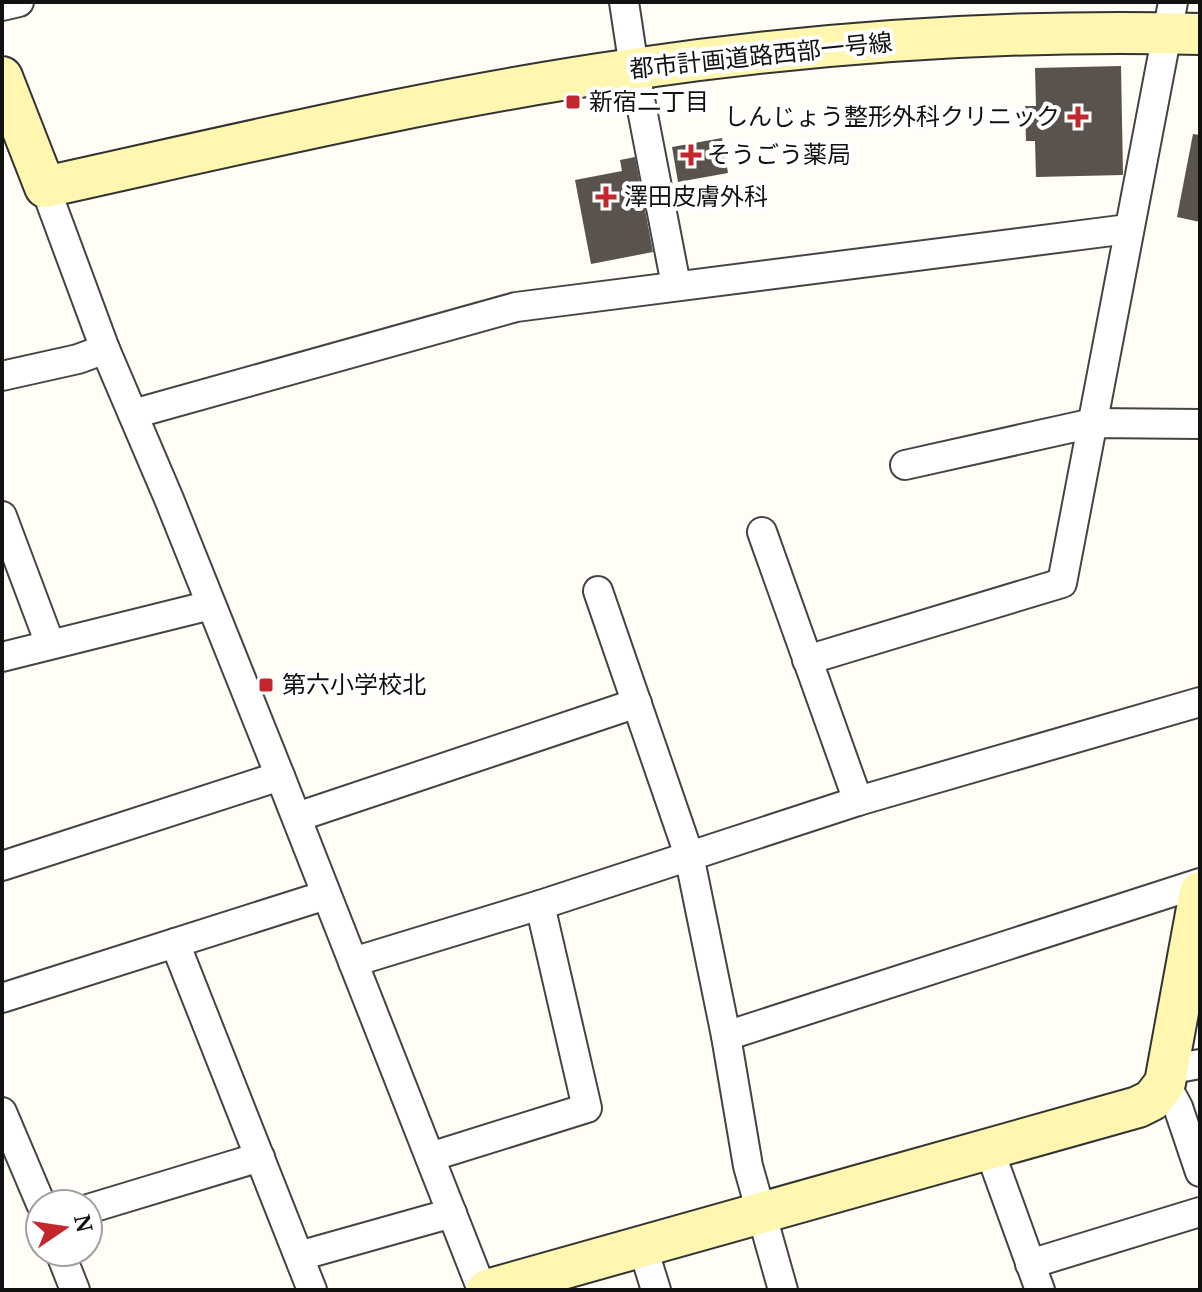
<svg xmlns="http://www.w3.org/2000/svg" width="1202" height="1292" font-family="'Noto Serif','Noto Sans JP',serif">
  <rect width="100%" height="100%" fill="#fffdf5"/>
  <g fill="#5a524d">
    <path d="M1121,66L1123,175L1036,177L1035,141H1026L1025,106H1036L1035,68Z"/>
    <path d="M1193,134L1200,135V222L1177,217Z"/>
    <path d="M722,138L728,173L678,182L672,147Z"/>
    <path d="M635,157L653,252L591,264L575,180L622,171L620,160Z"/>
  </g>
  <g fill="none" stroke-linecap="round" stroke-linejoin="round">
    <defs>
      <g id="street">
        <path d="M624,2L634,68L676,285"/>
        <path d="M2,6L19,2"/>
        <path d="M45,187L105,349L169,499L280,776L482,1290"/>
        <path d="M2,376L78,359L105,349"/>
        <path d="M133,414L516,307L1128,229"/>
        <path d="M905,465L1093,423L1200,424"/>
        <path d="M2,516L50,644"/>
        <path d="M762,532L858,801"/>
        <path d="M598,591L689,855L726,1036L1200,883"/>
        <path d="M2,657L211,605"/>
        <path d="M807,660L1062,583L1173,2"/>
        <path d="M297,817L637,703"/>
        <path d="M2,866L280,776"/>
        <path d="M175,943L312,1290"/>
        <path d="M353,962L540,905L858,801L1200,702"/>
        <path d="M2,998L326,895"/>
        <path d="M726,1036L748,1166L783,1290"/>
        <path d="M1167,1070L1200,1064"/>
        <path d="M1165,1083L1178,1107L1200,1172"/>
        <path d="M2,1112L41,1204"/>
        <path d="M989,1149L1040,1290"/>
        <path d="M430,1157L587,1108L540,905"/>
        <path d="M88,1209L260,1157"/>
        <path d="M642,1245L656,1290"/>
        <path d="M60,1252L75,1290"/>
        <path d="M299,1256L452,1213"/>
        <path d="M1030,1264L1200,1212"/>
      </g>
      <g id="secondary">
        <path d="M2,77L45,187C240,144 435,97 633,69C820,42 1011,29 1200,34"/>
        <path d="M487,1290L1138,1107L1152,1100L1165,1083L1200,892"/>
      </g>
    </defs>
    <use href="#street" stroke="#444" stroke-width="32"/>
    <use href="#secondary" stroke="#333" stroke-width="44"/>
    <use href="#street" stroke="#fff" stroke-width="28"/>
    <use href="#secondary" stroke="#fff6b0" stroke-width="40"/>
  </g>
  <g fill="#c4262e" stroke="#fff" stroke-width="3">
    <rect x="565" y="94" width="16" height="16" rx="4"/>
    <path d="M1074 105h8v8h8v8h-8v8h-8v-8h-8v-8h8z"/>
    <path d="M687 143h8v8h8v8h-8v8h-8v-8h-8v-8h8z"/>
    <path d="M602 185h8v8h8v8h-8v8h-8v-8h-8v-8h8z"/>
    <rect x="258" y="677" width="16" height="16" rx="4"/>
  </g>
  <g text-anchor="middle" stroke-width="8" stroke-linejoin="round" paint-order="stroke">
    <g font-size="24" fill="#111" stroke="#fff">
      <text transform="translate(761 56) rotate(-6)" y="8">都市計画道路西部一号線</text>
    </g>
    <g font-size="24" fill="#111" stroke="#fff" text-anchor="start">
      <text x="589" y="110">新宿二丁目</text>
      <text x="1060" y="125" text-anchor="end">しんじょう整形外科クリニック</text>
      <text x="707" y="163">そうごう薬局</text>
      <text x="624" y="205">澤田皮膚外科</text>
      <text x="282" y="693">第六小学校北</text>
    </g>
  </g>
  <rect width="1202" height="1292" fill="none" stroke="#111111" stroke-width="8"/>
  <g transform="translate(64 1228) rotate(77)"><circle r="38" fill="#ffffff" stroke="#a0a0a0" stroke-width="2"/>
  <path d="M0-6L14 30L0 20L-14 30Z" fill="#c4262e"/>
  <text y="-12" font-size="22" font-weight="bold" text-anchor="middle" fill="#111111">N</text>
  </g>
</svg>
